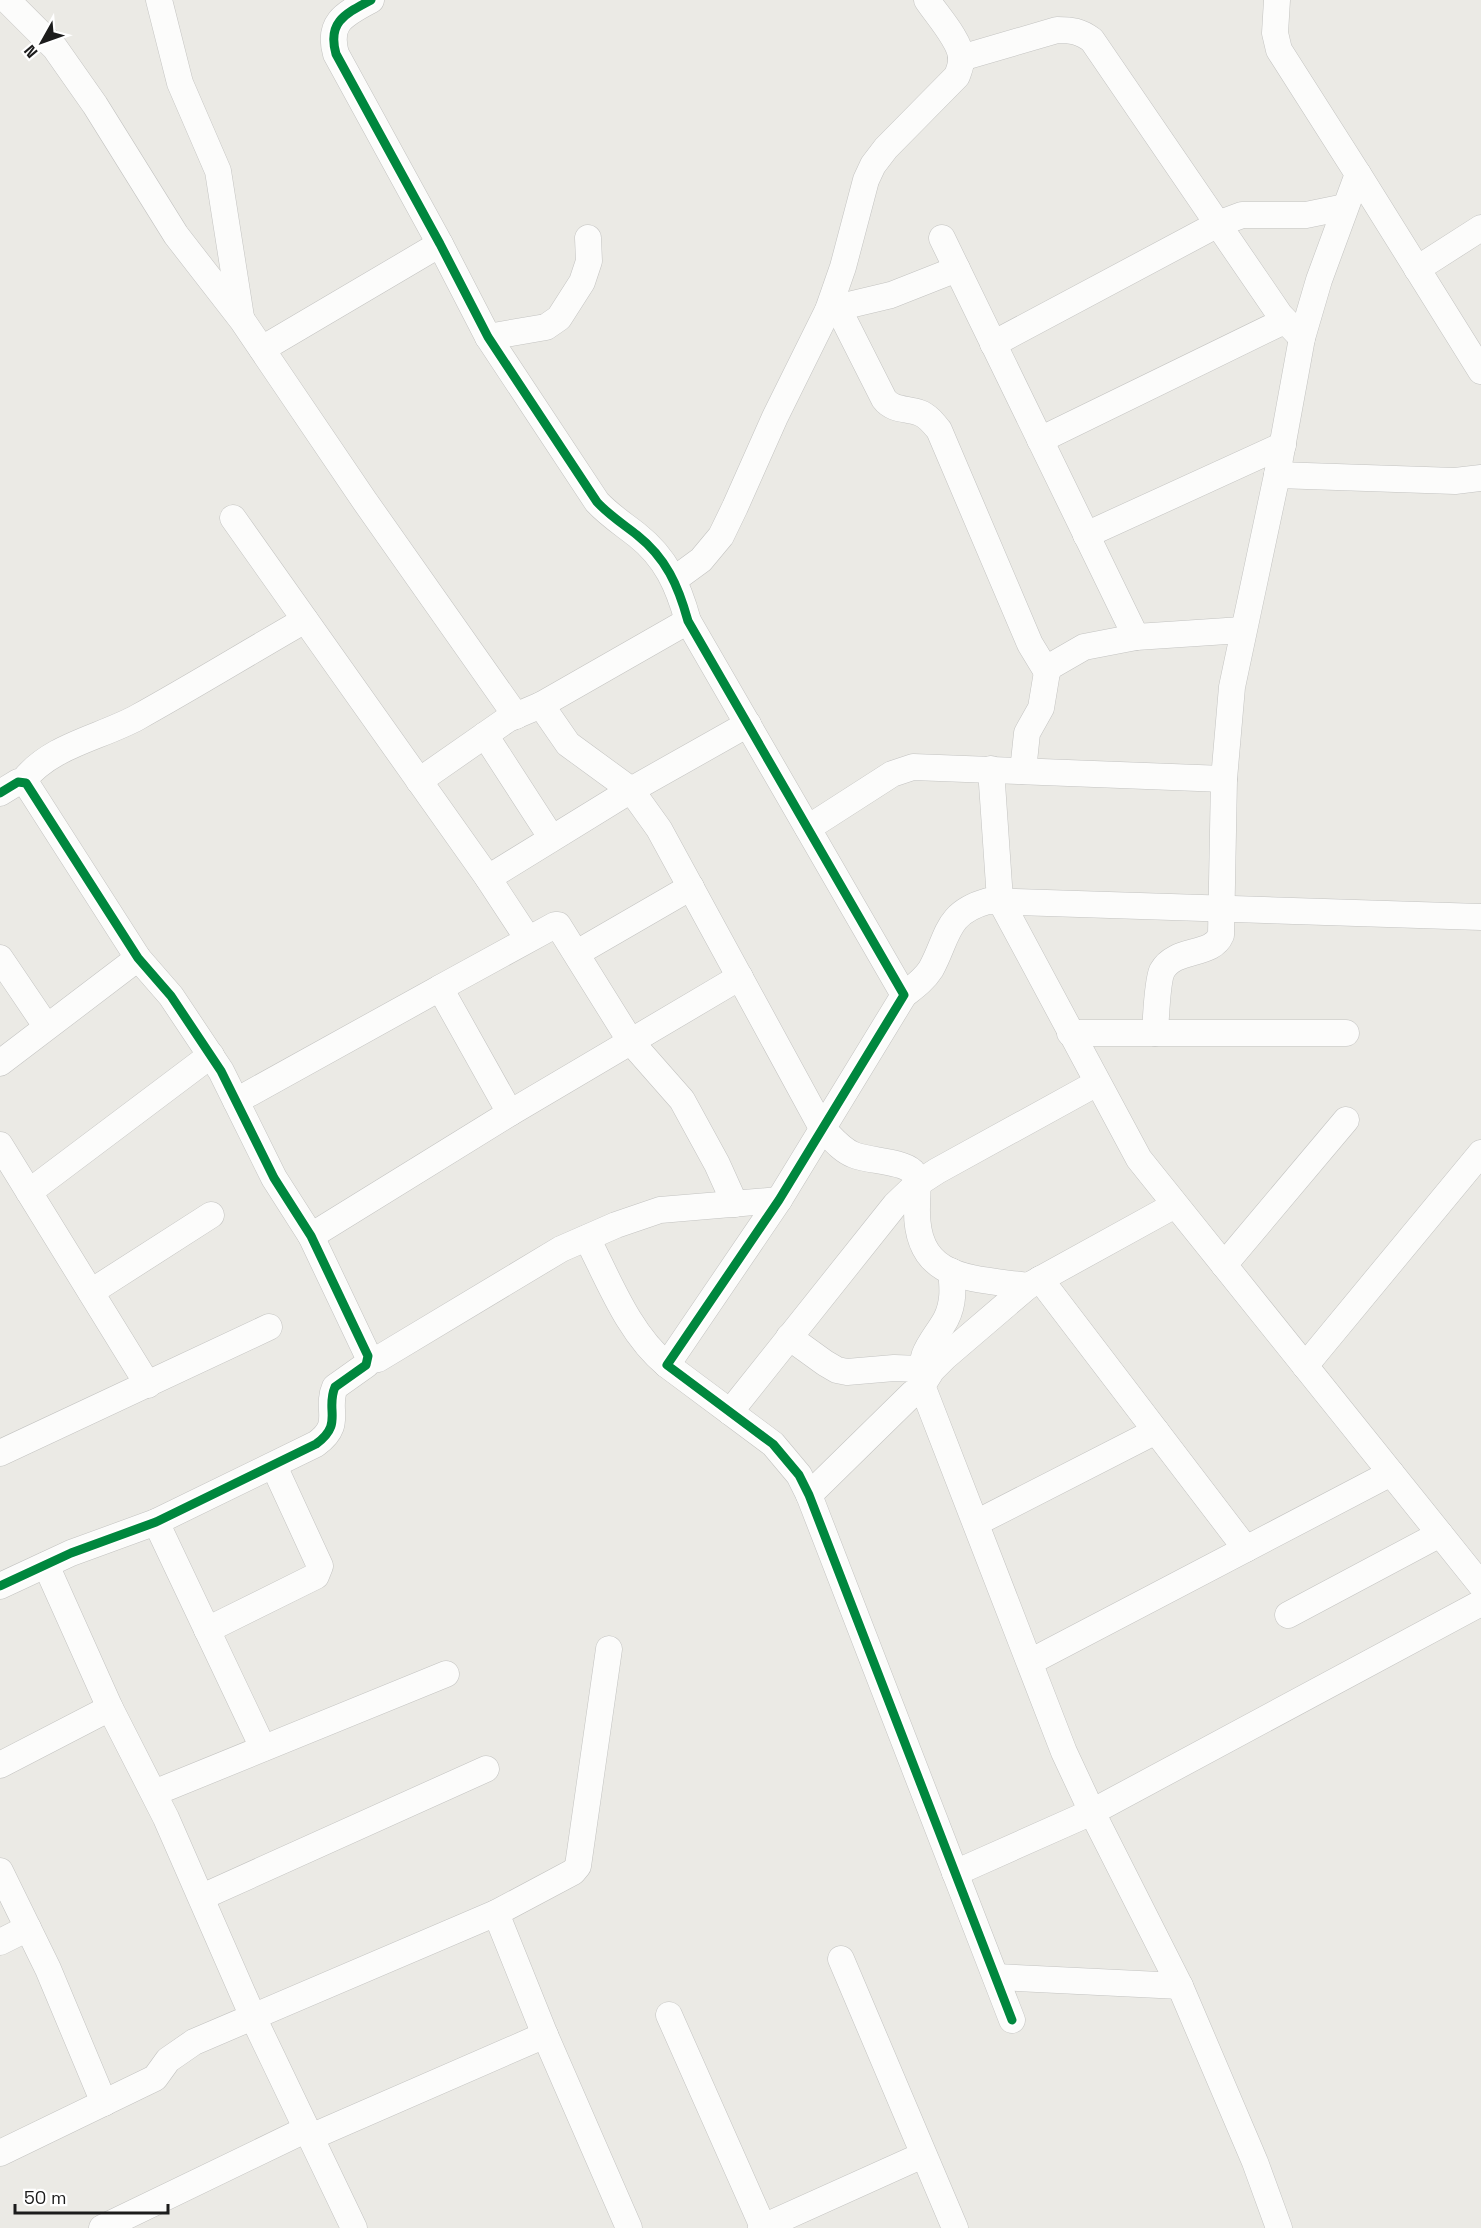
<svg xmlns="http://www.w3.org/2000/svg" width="1481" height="2228" font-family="'Space Grotesk',sans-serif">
  <rect width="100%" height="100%" fill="#ebeae5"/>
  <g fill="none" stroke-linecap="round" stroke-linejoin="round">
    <defs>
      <g id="minor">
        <path d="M7,0L55,48L95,105L176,235L242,320L364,500L516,716"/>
        <path d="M159,0L180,83L218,171L241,317"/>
        <path d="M371,0C345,14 327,22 336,54L440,244L488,337L597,502C609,515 623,524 637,535C666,558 678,585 688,621L904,995L779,1200L667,1365L773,1444L799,1475L809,1495L1012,2020"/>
        <path d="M961,58L1057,30C1072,30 1080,31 1092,40L1280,315L1302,338"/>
        <path d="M1358,174L1481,371"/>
        <path d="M942,238L1136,637L1242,630"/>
        <path d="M1417,269L1481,228"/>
        <path d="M838,308L884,399C893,411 907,408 920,413C928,416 934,424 939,430L1030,644L1047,672"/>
        <path d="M828,310L891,295L957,269"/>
        <path d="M488,337L546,327L559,318L582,282L589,261L588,238"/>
        <path d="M993,344L1218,224L1242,215H1306L1345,207"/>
        <path d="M262,349L440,244"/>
        <path d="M1040,440L1284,321"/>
        <path d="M1277,475L1455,481L1481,478"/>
        <path d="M233,518L488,878L528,939"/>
        <path d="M1086,535L1283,445"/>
        <path d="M675,579L701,560L721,536L735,507L775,417L828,310L843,267L866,180L873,165L886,148L957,76C959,70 962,64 961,57C960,40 936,14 927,0"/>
        <path d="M541,705L568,744L631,790L659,829L822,1128C832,1138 841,1150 854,1155C869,1161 901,1161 912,1171C920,1180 917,1196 917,1207C915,1281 971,1278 1028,1286"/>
        <path d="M485,735L551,837"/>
        <path d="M991,769L1000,900L1139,1159L1481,1585"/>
        <path d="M1023,771L1027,733L1041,708L1047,672L1051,666L1084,647L1136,637"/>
        <path d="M23,781C51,745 100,738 138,717C194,686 249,652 305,620"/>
        <path d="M419,781L508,719L541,705L688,621"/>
        <path d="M0,793L18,782L26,783L138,958L171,996L221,1071L274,1178L311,1236L368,1356L366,1365L335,1387C325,1410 344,1424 316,1444L156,1522L71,1553L0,1586"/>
        <path d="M808,828L892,774L913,767L1224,779"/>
        <path d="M488,878L631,790L748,724"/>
        <path d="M577,953L691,887"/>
        <path d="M0,958L46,1026"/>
        <path d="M440,988L555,925H558L631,1042L682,1100L717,1164L735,1204"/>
        <path d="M904,995C914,987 924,980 931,969C949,936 945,913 988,901L1481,917"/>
        <path d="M1070,1033H1346"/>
        <path d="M1155,1033C1156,1019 1157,982 1162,971C1175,947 1212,957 1221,935L1224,779L1232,687L1277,475L1302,338L1319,280L1358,174L1279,50L1275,33L1277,0"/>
        <path d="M0,1063L138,958"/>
        <path d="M236,1101L440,988L510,1113"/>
        <path d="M0,1145L148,1385"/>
        <path d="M29,1192L211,1055"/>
        <path d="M311,1236L510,1113L740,977"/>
        <path d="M587,1238C609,1281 629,1334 667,1365"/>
        <path d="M1224,1265L1346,1120"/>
        <path d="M1040,1279L1246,1549"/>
        <path d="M91,1292L211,1215"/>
        <path d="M789,1337L825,1363L837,1370L847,1372L894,1368L921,1369"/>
        <path d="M368,1361L378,1359L561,1249L616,1225L660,1210L779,1200"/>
        <path d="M1305,1366L1481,1153"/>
        <path d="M925,1379C915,1356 936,1338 946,1319C954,1303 953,1288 951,1271"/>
        <path d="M919,1391L932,1370L945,1357L1028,1286L1175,1205"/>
        <path d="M730,1412L895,1205L917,1184L937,1171L1097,1083"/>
        <path d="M0,1453L269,1327"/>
        <path d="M809,1495L913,1393L919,1391L925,1393L1064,1752L1092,1812L955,1873"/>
        <path d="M156,1522L263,1748"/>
        <path d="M976,1523L1156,1431"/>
        <path d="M46,1565L110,1708L166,1818L253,2017L354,2228"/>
        <path d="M1288,1615L1440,1534"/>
        <path d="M207,1630L316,1576L320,1566L274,1466"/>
        <path d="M1030,1662L1391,1473"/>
        <path d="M0,1765L110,1708"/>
        <path d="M154,1793L446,1674"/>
        <path d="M0,1871L48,1969L104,2103"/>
        <path d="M202,1897L486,1769"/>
        <path d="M496,1913L545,2035L629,2228"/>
        <path d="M0,1942L28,1928"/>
        <path d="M841,1959L955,2228"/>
        <path d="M996,1977L1180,1986"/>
        <path d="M669,2015L763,2227"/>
        <path d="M311,2137L545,2035"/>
        <path d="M0,2153L155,2078L168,2060L194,2042L496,1913L573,1872L578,1866L609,1649"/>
        <path d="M102,2228L307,2129"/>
        <path d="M761,2228L923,2155"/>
        <path d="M1279,2228L1255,2162L1180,1986L1092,1812L1481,1603"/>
      </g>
    </defs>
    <use href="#minor" stroke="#c3c3c1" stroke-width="27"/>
    <use href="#minor" stroke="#fcfcfb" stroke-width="26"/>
    <defs>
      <g id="cycleway">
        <path d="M371,0C345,14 327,22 336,54L440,244L488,337L597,502C609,515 623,524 637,535C666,558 678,585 688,621L904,995L779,1200L667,1365L773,1444L799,1475L809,1495L1012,2020"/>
        <path d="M0,793L18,782L26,783L138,958L171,996L221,1071L274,1178L311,1236L368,1356L366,1365L335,1387C325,1410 344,1424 316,1444L156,1522L71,1553L0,1586"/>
      </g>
    </defs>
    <use href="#cycleway" stroke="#fff" stroke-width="13"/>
    <use href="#cycleway" stroke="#00873e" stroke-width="9"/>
  </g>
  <g transform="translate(42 42) rotate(230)" stroke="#ffffff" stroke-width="4.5" paint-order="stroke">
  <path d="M0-4.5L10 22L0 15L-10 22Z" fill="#1c1c1c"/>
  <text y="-9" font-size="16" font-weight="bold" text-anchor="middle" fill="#1c1c1c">N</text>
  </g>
  <path d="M15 2204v9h153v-9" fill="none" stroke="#1c1c1c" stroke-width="3"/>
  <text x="24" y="2204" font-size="18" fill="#1c1c1c" stroke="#ffffff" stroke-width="4.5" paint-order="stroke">50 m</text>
</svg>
